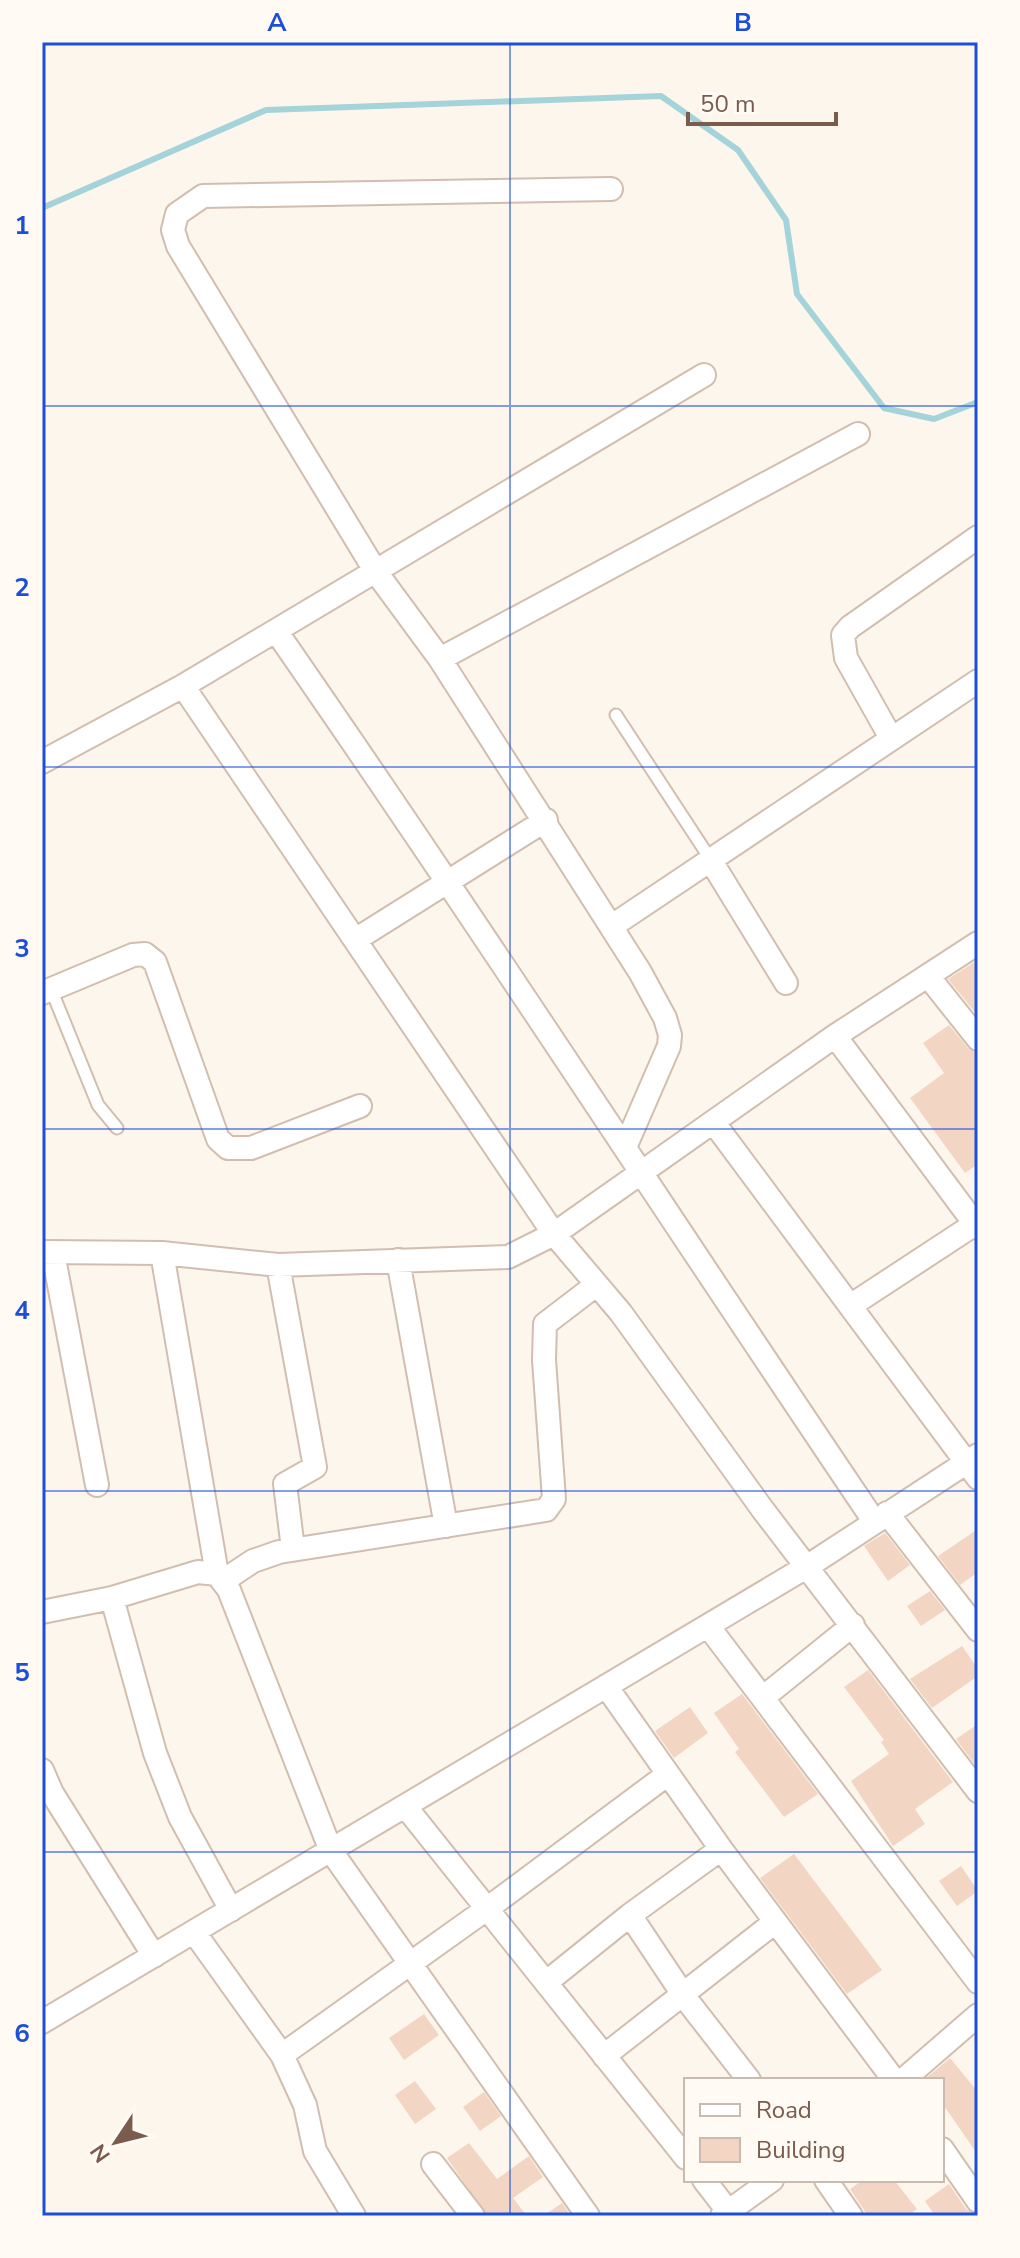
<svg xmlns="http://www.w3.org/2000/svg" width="1020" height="2258" font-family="'Nunito Sans',sans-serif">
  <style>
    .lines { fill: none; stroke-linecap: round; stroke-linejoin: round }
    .stream { stroke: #a5d3da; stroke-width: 6 }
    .building { fill: #f3d5c3 }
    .service-casing { stroke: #d1beb0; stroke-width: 15 }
    .minor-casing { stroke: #d1beb0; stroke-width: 26 }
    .service { stroke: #fff; stroke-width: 11 }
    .minor { stroke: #fff; stroke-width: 22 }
    .grid { fill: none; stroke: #1d4ed8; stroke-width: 2; stroke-opacity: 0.55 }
    .neatline { fill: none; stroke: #1d4ed8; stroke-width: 3 }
    .grid-label { font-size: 26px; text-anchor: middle; font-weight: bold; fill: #1d4ed8 }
  </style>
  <rect width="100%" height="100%" fill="#fdf6ec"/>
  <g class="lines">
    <path class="stream" d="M42 208 266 110 661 96 738 150 786 220 797 294 884 408 934 419 978 402"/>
  </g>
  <path class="building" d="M978 960V1016L948 979Z
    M949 1025 968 1048 978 1053V1164L965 1173 910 1098 944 1073 923 1043Z
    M978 1529V1572L960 1585 938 1556Z
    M885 1533 910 1565 888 1581 864 1546Z
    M930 1591 945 1610 921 1626 907 1606Z
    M962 1646 978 1669V1676L932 1708 910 1679Z
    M868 1670 953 1782 915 1809 925 1824 893 1846 851 1781 889 1754 881 1742 884 1740 844 1687Z
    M742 1694 818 1794 784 1817 735 1752 739 1749 714 1713Z
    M690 1707 708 1733 674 1758 655 1731Z
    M978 1724V1765L976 1766 956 1739Z
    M794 1854 882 1970 847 1994 760 1878Z
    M961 1866 978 1891 957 1906 939 1881Z
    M424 2014 439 2035 404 2060 389 2038Z
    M950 2058 978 2092V2155L942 2103V2080H924Z
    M415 2081 436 2109 415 2124 395 2095Z
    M484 2092 501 2116 480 2131 463 2107Z
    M469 2143 497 2179 529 2156 543 2177 513 2198 527 2216H487L447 2158Z
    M863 2180H894L917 2209 907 2216H868L850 2189Z
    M949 2184 966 2209 978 2216H935L925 2201Z
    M562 2203 571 2216H543Z"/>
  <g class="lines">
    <g class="service-casing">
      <path id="service" d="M616 715 711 860
        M51 989 98 1105 117 1128"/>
    </g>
    <g class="minor-casing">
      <path id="minor" d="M611 189 203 196 177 214 173 230 178 246 376 572 440 659 640 972 665 1018 670 1035 669 1046 626 1145
        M276 631C480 925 674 1225 874 1521
        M440 659 858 434
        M183 686 554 1234 621 1313 763 1510 978 1791
        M891 738 846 658 843 635 850 627 978 537
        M42 762 183 686 704 375
        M711 861 786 983
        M612 926 978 681
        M355 940 546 820
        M928 976 978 1039
        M42 993 133 955 145 954 155 962 218 1139 228 1148H251L360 1106
        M835 1036 978 1228
        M714 1123 978 1478
        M42 1252 162 1253 278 1265 508 1257 554 1234 835 1036 978 943
        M53 1253 97 1485
        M162 1253 217 1574
        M398 1260 446 1526
        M278 1265 315 1467 285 1484 293 1549
        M850 1306 975 1224
        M887 1513 978 1630
        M223 1581 253 1561 279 1552 546 1510 554 1499 544 1360 545 1324 596 1285
        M112 1598 155 1753 180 1817 231 1910
        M42 1612 112 1598 198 1572 217 1574 229 1590 331 1851 588 2216
        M708 1626 978 1982
        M606 1686 721 1849 894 2080
        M765 1696 853 1625
        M42 1770 52 1793 154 1956
        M405 1806 686 2158
        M630 1915 686 1999 749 2080
        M194 1932 282 2055 305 2105 315 2151 354 2216
        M548 1981 630 1915 721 1849
        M42 2022 808 1566 978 1455
        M282 2055 488 1908 668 1774
        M604 2056 775 1922
        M903 2080 978 2015
        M942 2149 978 2201
        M433 2164 473 2216
        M704 2180 732 2216
        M826 2180 851 2216
        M722 2216 772 2180"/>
    </g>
    <use href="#service" class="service"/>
    <use href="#minor" class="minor"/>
  </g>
  <path class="grid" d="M510 42V2216M42 406H978M42 767H978M42 1129H978M42 1491H978M42 1852H978"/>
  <rect width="1020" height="2258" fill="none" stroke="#fffaf3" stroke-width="88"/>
  <rect x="684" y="2078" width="260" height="104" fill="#fffaf3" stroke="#cabbb1" stroke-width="2"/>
  <rect x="700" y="2104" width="40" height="12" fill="#ffffff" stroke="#cabbb1" stroke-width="2"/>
  <text x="756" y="2118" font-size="24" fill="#7a5c4d">Road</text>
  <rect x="700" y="2138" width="40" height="24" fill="#f3d5c3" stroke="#cabbb1" stroke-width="2"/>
  <text x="756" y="2158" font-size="24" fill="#7a5c4d">Building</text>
  <g transform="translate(116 2142) rotate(235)" stroke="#fffaf3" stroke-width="6" paint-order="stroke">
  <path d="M0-6L14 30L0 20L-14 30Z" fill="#7a5c4d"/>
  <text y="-12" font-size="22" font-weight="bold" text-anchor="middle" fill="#7a5c4d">N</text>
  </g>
  <path d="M688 112v12h148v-12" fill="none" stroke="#7a5c4d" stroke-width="4"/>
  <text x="700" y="112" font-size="24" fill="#7a5c4d" stroke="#fffaf3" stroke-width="6" paint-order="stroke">50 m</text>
  <rect x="44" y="44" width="932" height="2170" class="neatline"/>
  <g class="grid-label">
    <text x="277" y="31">A</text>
    <text x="743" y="31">B</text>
    <text x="22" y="234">1</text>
    <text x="22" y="596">2</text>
    <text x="22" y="957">3</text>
    <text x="22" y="1319">4</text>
    <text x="22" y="1681">5</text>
    <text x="22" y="2042">6</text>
  </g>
</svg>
